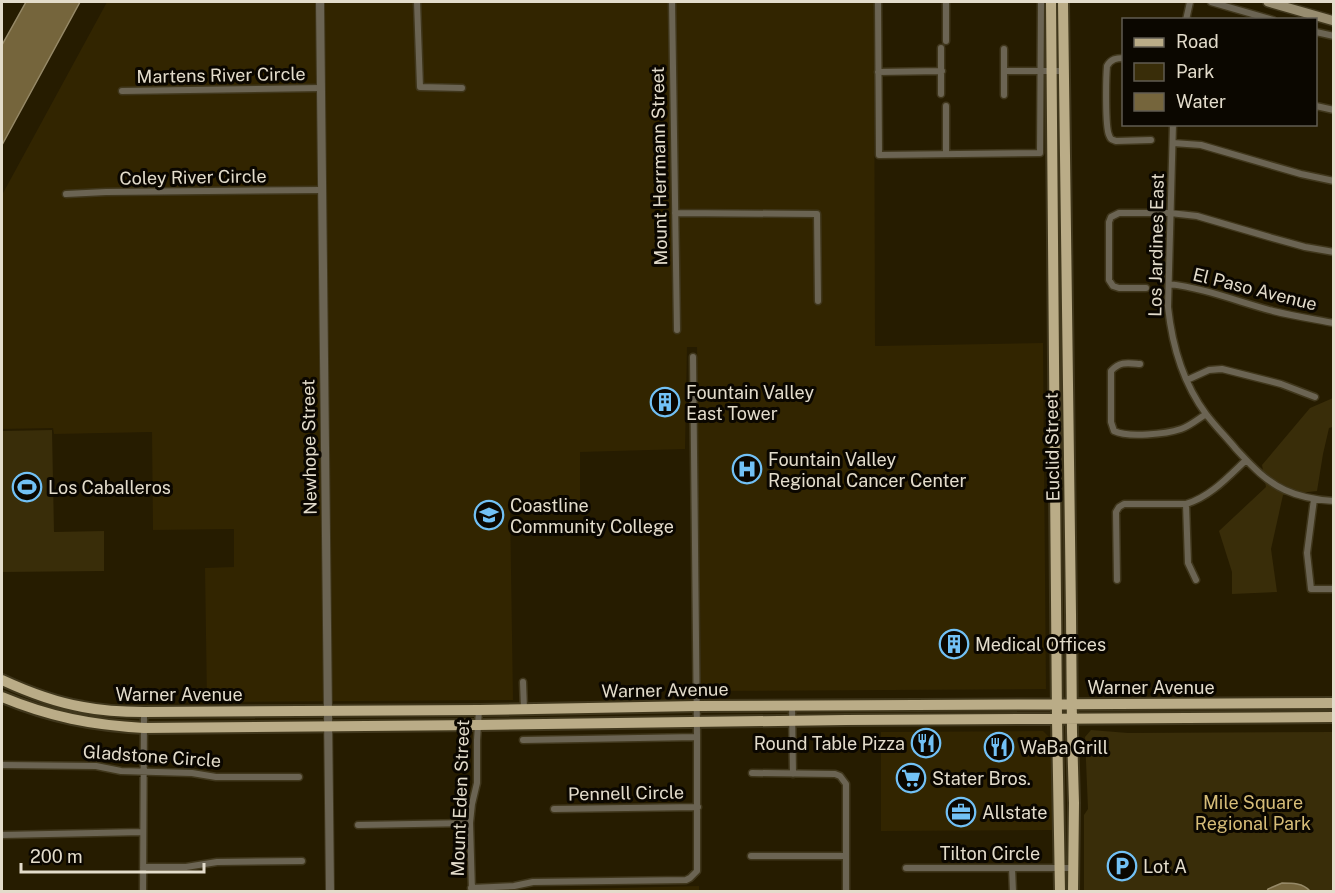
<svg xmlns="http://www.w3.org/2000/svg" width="1335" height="893" font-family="'Public Sans',sans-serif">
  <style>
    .built { fill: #322500 }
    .green { fill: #392d09 }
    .water { fill: #75653c; stroke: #968967; stroke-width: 1.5 }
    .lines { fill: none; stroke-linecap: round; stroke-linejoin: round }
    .minor-casing { stroke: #40371c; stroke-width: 9 }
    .tertiary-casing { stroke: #40371c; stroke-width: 10 }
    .secondary-casing { stroke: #40371c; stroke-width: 12 }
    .primary-casing { stroke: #40371c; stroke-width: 14 }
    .minor { stroke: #6b6453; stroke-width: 6 }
    .tertiary { stroke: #6b6453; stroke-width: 8 }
    .secondary { stroke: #988d70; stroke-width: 9 }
    .primary { stroke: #baac87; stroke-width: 10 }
    .labels { text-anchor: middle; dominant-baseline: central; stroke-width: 6; stroke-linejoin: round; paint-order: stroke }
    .street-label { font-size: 18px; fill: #e3dccb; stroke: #0b0700 }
    .poi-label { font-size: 18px; fill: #e3dccb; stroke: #0b0700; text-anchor: start }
    .park-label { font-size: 18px; fill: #d7bd78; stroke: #0b0700 }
  </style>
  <rect width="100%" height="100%" fill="#261c00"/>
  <path class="built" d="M107 2H874L875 346 1043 343 1046 689 701 691 697 347H687L685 449 580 452V503L510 504 513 700 207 702 205 568 234 567V529L153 530 152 432 54 434 53 428 2 429V195Z
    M1043 731 1051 739 1053 830 881 831V732Z
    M699 886V892H533L538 890Z"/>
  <path class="green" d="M1333 398V427L1329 428 1323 454 1317 491 1283 495 1271 549 1277 592 1232 594V572L1219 531 1266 487 1262 465 1310 408Z
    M52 430 54 532 104 531V571L2 572V431Z
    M1091 730 1128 733 1333 732V891L1084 892V815L1088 809 1085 737Z"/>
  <path class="water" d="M26 2H80L2 145V45Z
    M1282 883C1292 883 1303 883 1310 891H1267L1268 889Z"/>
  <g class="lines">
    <g class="minor-casing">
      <path id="minor" d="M417 2 420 87 462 88
        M672 2 677 330
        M878 2 879 155 1040 153 1041 2
        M946 2V41
        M1211 2 1273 20
        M1186 20 1190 2
        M1316 32 1334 36
        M941 48V94
        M1004 49V95
        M1124 58C1116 58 1111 59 1107 66 1106 77 1105 126 1109 135 1111 140 1111 139 1116 141L1151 140
        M1004 71H1064
        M878 72 942 71
        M122 91 321 88
        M1316 106 1334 110
        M1173 124 1168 307C1172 345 1183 383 1206 414 1215 426 1226 437 1236 449 1250 464 1265 481 1285 490 1300 497 1317 500 1334 501
        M1173 143 1201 145 1301 174 1334 181
        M946 154V106
        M66 194 106 192 321 190
        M675 213 817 214 818 301
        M1169 284C1204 288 1239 302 1273 311 1293 316 1313 319 1334 323
        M1146 288H1119L1113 286 1109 280V222L1111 217 1119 213H1170L1197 216 1269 237 1305 247 1334 252
        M1140 364C1128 363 1120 361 1111 371V422L1114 431C1128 438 1166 434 1181 429 1190 426 1198 419 1206 414
        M1187 380 1209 370 1222 369 1281 384 1315 397
        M1314 499 1307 553 1311 589H1334
        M1186 504 1188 563 1196 580
        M1117 580 1116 512 1119 507 1124 504H1186C1210 497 1228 477 1246 460
        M523 682 524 709
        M792 706 793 774
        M523 740 697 737
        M2 765 96 766 121 771 192 773 216 777H299
        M752 773 835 774 840 776 846 784V892
        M554 809 698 807
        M358 825 470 823
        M2 835 143 832
        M751 856H846
        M143 867H186L217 862 302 861
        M906 868H1073
        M1012 868 1013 892
        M471 888 514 886 533 882 686 880 690 878 697 871V734L693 357
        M472 891 470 823 472 804 477 783V740L479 710
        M143 892 144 712"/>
    </g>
    <g class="tertiary-casing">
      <path id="tertiary" d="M320 2 330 892"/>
    </g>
    <g class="secondary-casing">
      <path id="secondary" d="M1268 2 1334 21"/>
    </g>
    <g class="primary-casing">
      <path id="primary" d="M1051 2 1057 719 1060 892
        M1063 2 1071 614 1072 732 1074 803 1073 892
        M2 680C28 692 54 702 83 707 103 711 124 712 144 712L479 710 697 706 1334 703
        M2 697C50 717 92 725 144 728L478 725 846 720 1334 717"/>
    </g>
    <use href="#minor" class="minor"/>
    <use href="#tertiary" class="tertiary"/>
    <use href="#secondary" class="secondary"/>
    <use href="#primary" class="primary"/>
  </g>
  <defs>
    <g id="building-ring" transform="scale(1.5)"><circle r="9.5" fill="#0b0700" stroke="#72c1f5" stroke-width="1.5"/><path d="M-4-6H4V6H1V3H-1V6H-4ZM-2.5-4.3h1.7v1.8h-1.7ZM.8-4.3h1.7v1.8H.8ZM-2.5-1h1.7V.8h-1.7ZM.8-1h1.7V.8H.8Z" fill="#72c1f5"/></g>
    <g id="hospital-ring" transform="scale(1.5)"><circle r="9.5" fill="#0b0700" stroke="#72c1f5" stroke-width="1.5"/><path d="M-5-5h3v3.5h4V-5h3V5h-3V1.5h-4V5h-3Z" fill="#72c1f5"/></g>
    <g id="stadium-ring" transform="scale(1.5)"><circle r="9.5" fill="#0b0700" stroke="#72c1f5" stroke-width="1.5"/><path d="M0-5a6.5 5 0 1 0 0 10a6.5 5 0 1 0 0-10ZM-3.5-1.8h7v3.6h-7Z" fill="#72c1f5"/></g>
    <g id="school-ring" transform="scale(1.5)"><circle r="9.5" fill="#0b0700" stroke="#72c1f5" stroke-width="1.5"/><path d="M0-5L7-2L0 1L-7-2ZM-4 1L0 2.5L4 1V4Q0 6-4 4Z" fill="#72c1f5"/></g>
    <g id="restaurant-ring" transform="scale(1.5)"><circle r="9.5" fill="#0b0700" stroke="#72c1f5" stroke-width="1.5"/><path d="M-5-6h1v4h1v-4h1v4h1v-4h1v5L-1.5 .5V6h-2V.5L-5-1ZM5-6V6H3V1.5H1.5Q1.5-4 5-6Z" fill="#72c1f5"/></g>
    <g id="supermarket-ring" transform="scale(1.5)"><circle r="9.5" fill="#0b0700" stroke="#72c1f5" stroke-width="1.5"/><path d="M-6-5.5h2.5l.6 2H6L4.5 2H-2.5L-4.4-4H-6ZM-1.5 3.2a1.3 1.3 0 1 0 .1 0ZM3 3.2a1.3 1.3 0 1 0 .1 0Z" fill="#72c1f5"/></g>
    <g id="office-ring" transform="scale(1.5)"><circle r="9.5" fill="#0b0700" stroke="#72c1f5" stroke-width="1.5"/><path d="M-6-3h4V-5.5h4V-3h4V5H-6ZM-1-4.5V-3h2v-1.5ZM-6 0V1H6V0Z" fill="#72c1f5"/></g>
    <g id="parking-ring" transform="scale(1.5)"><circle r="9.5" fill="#0b0700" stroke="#72c1f5" stroke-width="1.5"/><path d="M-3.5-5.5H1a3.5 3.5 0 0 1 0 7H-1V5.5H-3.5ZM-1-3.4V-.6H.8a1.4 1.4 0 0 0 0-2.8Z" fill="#72c1f5"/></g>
  </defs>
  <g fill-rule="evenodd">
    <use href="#building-ring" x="665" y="402"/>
    <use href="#hospital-ring" x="747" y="469"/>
    <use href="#stadium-ring" x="27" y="487"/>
    <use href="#school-ring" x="489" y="515"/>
    <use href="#building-ring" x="954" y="644"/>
    <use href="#restaurant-ring" x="926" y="743"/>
    <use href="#restaurant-ring" x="999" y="747"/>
    <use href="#supermarket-ring" x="911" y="778"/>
    <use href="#office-ring" x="961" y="812"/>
    <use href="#parking-ring" x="1122" y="866"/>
  </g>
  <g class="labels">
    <g class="street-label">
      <text transform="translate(221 75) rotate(-1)">Martens River Circle</text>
      <text transform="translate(659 166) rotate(-91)">Mount Herrmann Street</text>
      <text transform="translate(193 177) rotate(-1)">Coley River Circle</text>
      <text transform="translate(1156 245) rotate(-89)">Los Jardines East</text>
      <text transform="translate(1255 289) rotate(14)">El Paso Avenue</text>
      <text transform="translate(309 447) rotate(-91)">Newhope Street</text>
      <text transform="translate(1052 447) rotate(-91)">Euclid Street</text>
      <text x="1151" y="687">Warner Avenue</text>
      <text transform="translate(665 690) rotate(-1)">Warner Avenue</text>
      <text x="179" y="694">Warner Avenue</text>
      <text transform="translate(152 756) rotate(4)">Gladstone Circle</text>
      <text transform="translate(626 793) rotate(-1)">Pennell Circle</text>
      <text transform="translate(460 798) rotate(-88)">Mount Eden Street</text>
      <text x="990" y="853">Tilton Circle</text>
    </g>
    <g class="poi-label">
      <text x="686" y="392">Fountain Valley<tspan x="686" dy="21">East Tower</tspan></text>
      <text x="768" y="459">Fountain Valley<tspan x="768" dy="21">Regional Cancer Center</tspan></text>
      <text x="48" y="487">Los Caballeros</text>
      <text x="510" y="505">Coastline<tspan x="510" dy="21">Community College</tspan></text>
      <text x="975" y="644">Medical Offices</text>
      <text x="905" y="743" text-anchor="end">Round Table Pizza</text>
      <text x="1020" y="747">WaBa Grill</text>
      <text x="932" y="778">Stater Bros.</text>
      <text x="982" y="812">Allstate</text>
      <text x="1143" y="866">Lot A</text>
    </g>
    <g class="park-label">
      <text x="1253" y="802">Mile Square<tspan x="1253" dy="21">Regional Park</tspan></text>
    </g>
  </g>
  <rect width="1335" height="893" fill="none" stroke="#e3dccb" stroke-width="6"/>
  <rect x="1122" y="18" width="195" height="108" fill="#0b0700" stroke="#615c51" stroke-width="1.5"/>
  <rect x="1134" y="38" width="30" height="9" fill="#baac87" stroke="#615c51" stroke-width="1.5"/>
  <text x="1176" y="48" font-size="18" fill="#e3dccb">Road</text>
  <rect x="1134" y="63" width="30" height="18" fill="#392d09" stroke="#615c51" stroke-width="1.5"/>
  <text x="1176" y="78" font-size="18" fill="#e3dccb">Park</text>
  <rect x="1134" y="93" width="30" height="18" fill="#75653c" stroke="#615c51" stroke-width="1.5"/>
  <text x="1176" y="108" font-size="18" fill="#e3dccb">Water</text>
  <path d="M21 863v9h183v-9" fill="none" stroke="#e3dccb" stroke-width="3"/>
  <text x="30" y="863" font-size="18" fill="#e3dccb" stroke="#0b0700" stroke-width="4.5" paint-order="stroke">200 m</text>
</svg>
